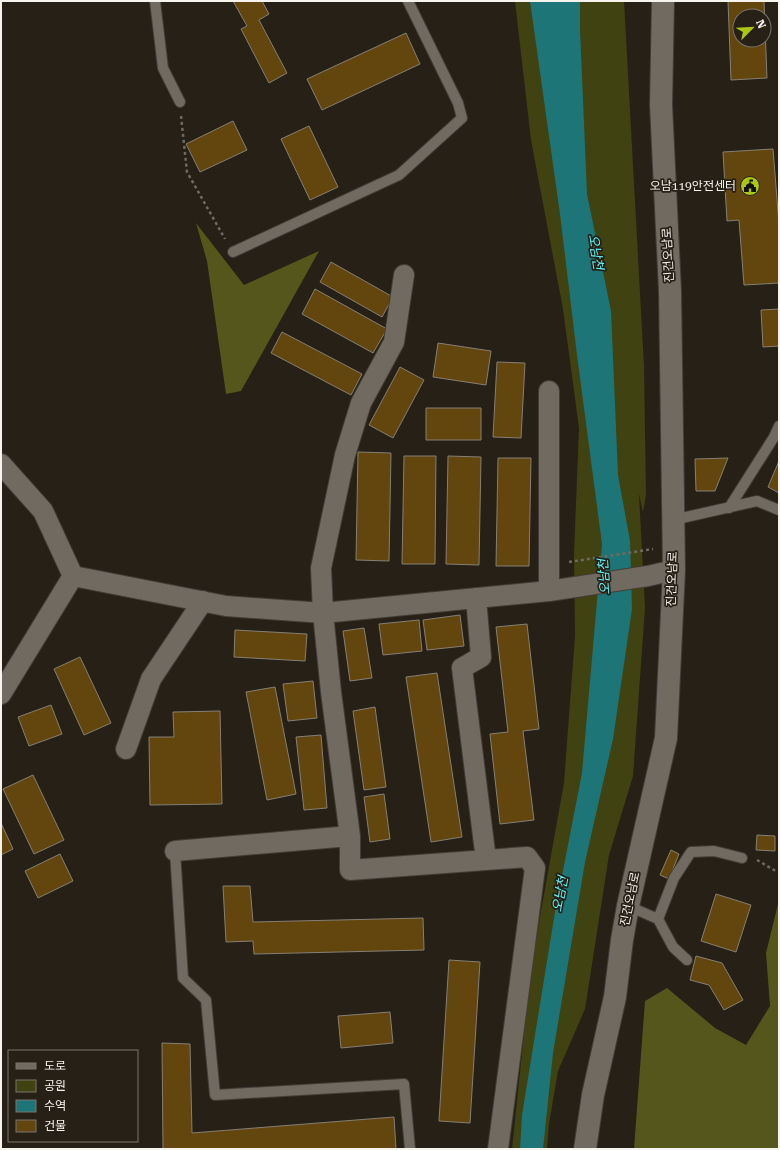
<svg xmlns="http://www.w3.org/2000/svg" width="780" height="1150" font-family="'Roboto Serif','Noto Sans KR',serif">
  <style>
    .green { fill: #414211 }
    .forest { fill: #55561b }
    .water { fill: #1e7578 }
    .building { fill: #63460e; stroke: #867f74; fill-rule: evenodd }
    .lines { fill: none; stroke-linecap: round; stroke-linejoin: round }
    .lane-casing { stroke: #423d37; stroke-width: 12 }
    .street-casing { stroke: #423d37; stroke-width: 22 }
    .secondary-casing { stroke: #423d37; stroke-width: 24 }
    .path { stroke: #6f6a62; stroke-width: 2.5; stroke-dasharray: 3 3; stroke-linecap: butt }
    .lane { stroke: #716a60; stroke-width: 10 }
    .street { stroke: #716a60; stroke-width: 20 }
    .secondary { stroke: #716a60; stroke-width: 22 }
    .labels { text-anchor: middle; dominant-baseline: central; stroke-width: 3.5; stroke-linejoin: round; paint-order: stroke }
    .poi-label { font-size: 12px; fill: #f7f3ed; stroke: #262017; text-anchor: end }
    .street-label { font-size: 12px; fill: #f7f3ed; stroke: #262017 }
    .water-label { font-size: 13px; font-style: italic; fill: #5ffaff; stroke: #262017 }
  </style>
  <rect width="100%" height="100%" fill="#262017"/>
  <path class="green" d="M515 1H624L644 366 646 494 643 512 639 494 645 608 633 776 609 855 585 1009 558 1071 549 1124 547 1149H512L531 967 564 783 575 636 574 554 579 428 563 309 531 140Z"/>
  <path class="forest" d="M196 223 244 285 319 251 241 391 226 394 207 261Z
    M779 900V1149H634L645 1001 667 988 715 1028 746 1045 770 1006 766 953Z"/>
  <path class="water" d="M530 1H580V30L587 194 611 311 618 475 630 541 632 609 613 739 585 862 553 1053 543 1149H520L522 1115 555 912 582 773 602 544 577 355 560 214Z"/>
  <path class="building" d="M233 1H262L269 14 259 20 287 73 269 83 241 29 247 26Z
    M728 1H764L767 78 731 80ZM740 16H764V40H740Z
    M406 33 420 64 322 110 307 79Z
    M233 121 247 150 200 172 186 144Z
    M309 126 338 187 310 200 281 139Z
    M773 149 779 224V283L744 285 739 220 727 221 723 152Z
    M331 262 393 297 382 317 320 282Z
    M315 289 387 329 373 353 302 314Z
    M779 309V346L763 347 761 310Z
    M282 332 362 374 351 395 271 353Z
    M438 343 491 351 486 385 433 377Z
    M497 362 525 363 521 438 493 437Z
    M400 367 424 380 393 438 369 425Z
    M426 408H481V440H426Z
    M358 452 391 453 389 561 356 560Z
    M404 456H436L435 564H402Z
    M448 456 481 457 479 565 446 564Z
    M498 458H531L529 566H496Z
    M728 458 715 491H696L695 459Z
    M779 461V493L768 487Z
    M460 615 464 646 427 650 423 620Z
    M419 620 422 651 383 655 379 624Z
    M527 624 539 729 523 731 534 820 500 824 490 734 508 732 496 627Z
    M364 628 372 678 350 681 343 631Z
    M235 630 307 634 305 661 234 657Z
    M80 657 111 723 84 735 54 669Z
    M437 673 462 837 431 842 406 677Z
    M313 681 317 718 288 721 283 684Z
    M275 687 296 794 267 800 246 692Z
    M51 705 62 734 29 746 18 717Z
    M375 707 386 787 364 790 353 711Z
    M220 711 222 804 150 805 149 737H174L173 712Z
    M321 735 327 808 304 810 296 737Z
    M33 775 64 840 34 854 3 789Z
    M384 794 390 839 370 842 364 797Z
    M1 823 13 849 1 855Z
    M757 835 775 836V851L756 850Z
    M671 850 679 854 669 879 660 875Z
    M60 854 73 881 38 898 25 871Z
    M223 886H250L253 922 423 918 424 950 254 954 253 941 226 942Z
    M716 894 751 905 736 952 701 941Z
    M696 956 722 963 743 1000 724 1010 709 985 690 980Z
    M449 960 480 962 470 1123 439 1121Z
    M390 1012 393 1043 341 1048 338 1016Z
    M162 1043 190 1044 192 1133 394 1117 396 1149H163Z"/>
  <g class="lines">
    <g class="lane-casing">
      <path id="lane" d="M155 1 163 68 180 102
        M233 252 399 175 462 118 458 103 408 1
        M729 508 774 437 779 426
        M673 520 757 501 779 510
        M175 851 183 978 206 1000 215 1095 404 1084 410 1149
        M628 906 658 919 673 947 687 960
        M658 919 674 878 691 852 714 851 742 858"/>
    </g>
    <g class="street-casing">
      <path id="street" d="M404 275 394 342 361 403 345 455 321 568 323 613 331 692 350 836V870L527 857 535 868 498 1149
        M549 391V591
        M1 464 43 511 73 576
        M73 576 226 606 323 613 549 591 648 576 674 570
        M476 598 481 657 462 668 486 860
        M1 694 73 576
        M126 749 151 679 203 601
        M175 851 350 836"/>
    </g>
    <g class="secondary-casing">
      <path id="secondary" d="M585 1149 593 1095 615 997 622 940 628 906 666 738 674 570 670 291 661 105 663 1"/>
    </g>
    <path class="path" d="M181 116 187 172 225 239
      M569 562 653 549
      M757 860 774 870 779 871"/>
    <use href="#lane" class="lane"/>
    <use href="#street" class="street"/>
    <use href="#secondary" class="secondary"/>
  </g>
  <defs>
    <g id="civic-disc" transform="scale(1)"><circle r="9.5" fill="#abc615" stroke="#262017"/><path d="M-.6-6.5H3V-4.5H.6V-3L4-1V1h2V6H-6V1h2V-1L-.6-3ZM-1.2 2.5V6h2.4V2.5Z" fill="#111"/></g>
  </defs>
  <g fill-rule="evenodd">
    <use href="#civic-disc" x="750" y="186"/>
  </g>
  <g class="labels">
    <g class="poi-label">
      <text x="736" y="186">오남119안전센터</text>
    </g>
    <g class="street-label">
      <text transform="translate(668 255) rotate(-93)">진건오남로</text>
      <text transform="translate(672 579) rotate(-88)">진건오남로</text>
      <text transform="translate(630 899) rotate(-78)">진건오남로</text>
    </g>
    <g class="water-label">
      <text transform="translate(596 252) rotate(81)">오남천</text>
      <text transform="translate(604 577) rotate(-94)">오남천</text>
      <text transform="translate(560 894) rotate(-79)">오남천</text>
    </g>
  </g>
  <rect width="780" height="1150" fill="none" stroke="#f7f3ed" stroke-width="4"/>
  <rect x="8" y="1050" width="130" height="92" fill="#262017" stroke="#7a746d"/>
  <rect x="16" y="1063" width="20" height="6" fill="#716a60" stroke="#7a746d"/>
  <text x="44" y="1070" font-size="12" fill="#f7f3ed">도로</text>
  <rect x="16" y="1080" width="20" height="12" fill="#414211" stroke="#7a746d"/>
  <text x="44" y="1090" font-size="12" fill="#f7f3ed">공원</text>
  <rect x="16" y="1100" width="20" height="12" fill="#1e7578" stroke="#7a746d"/>
  <text x="44" y="1110" font-size="12" fill="#f7f3ed">수역</text>
  <rect x="16" y="1120" width="20" height="12" fill="#63460e" stroke="#7a746d"/>
  <text x="44" y="1130" font-size="12" fill="#f7f3ed">건물</text>
  <g transform="translate(752 28) rotate(66)"><circle r="19" fill="#262017" stroke="#7a746d"/>
  <path d="M0-3L7 15L0 10L-7 15Z" fill="#abc615"/>
  <text y="-6" font-size="11" font-weight="bold" text-anchor="middle" fill="#f7f3ed">N</text>
  </g>
</svg>
